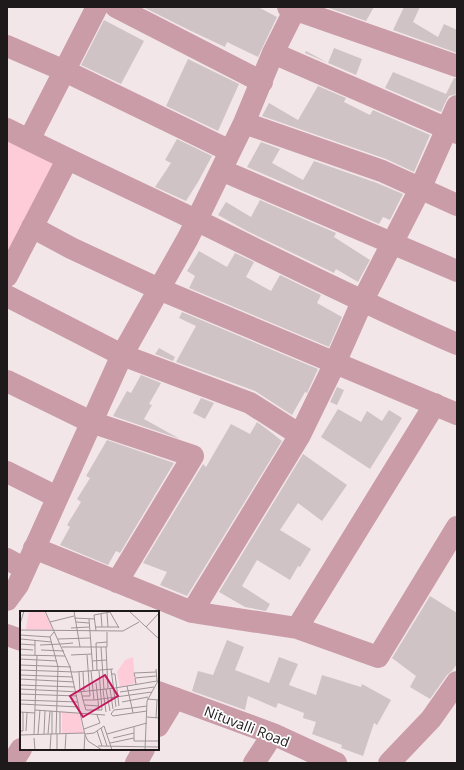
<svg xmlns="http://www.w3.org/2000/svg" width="464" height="770" font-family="'Open Sans',sans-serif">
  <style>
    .green { fill: #fecbd8 }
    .building { fill: #d0c3c6 }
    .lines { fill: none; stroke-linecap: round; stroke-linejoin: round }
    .minor { stroke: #c99ca8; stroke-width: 22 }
    .labels { text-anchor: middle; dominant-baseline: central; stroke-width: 3.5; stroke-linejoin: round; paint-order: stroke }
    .street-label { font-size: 14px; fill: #1e1a1b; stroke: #fff }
    .inset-road { fill: none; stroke: #9e9497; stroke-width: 1 }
    .view { fill: #c2185b; fill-opacity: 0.15; stroke: #c2185b; stroke-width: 2 }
    .inset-edge { fill: none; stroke: #1e1a1b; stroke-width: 2 }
  </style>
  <rect width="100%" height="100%" fill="#f3e6e9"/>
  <path class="green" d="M7 129 67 160 7 276Z"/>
  <path class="building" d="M143 7H258L277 17 258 57 227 42 225 47 189 30Z
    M326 7H374L366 21Z
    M404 7H420L413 22 438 37 444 24 457 30V53L393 30Z
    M104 20 144 41 121 84 81 65Z
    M334 48 362 59 356 75 305 53 306 51 328 63Z
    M188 59 239 84 218 131 166 106Z
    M393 72 446 94 454 78H457V94L449 96 446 101 441 112 385 88Z
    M318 86 346 98 344 102 370 115 373 110 430 135 414 172 386 159 262 116 269 103 298 120Z
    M177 139 212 156 198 182 186 201 155 187 171 163 165 160Z
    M261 142 280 149 272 163 303 180 314 161 377 183 403 194 390 220 383 217 379 224 247 167Z
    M260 200 336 233 334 237 370 260 358 282 336 269 334 273 247 231 218 215 226 202 251 217Z
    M199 251 227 267 235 253 254 262 246 277 271 291 280 275 321 295 317 303 342 317 329 347 189 288 195 276 187 271Z
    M182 312 318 369 307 393 305 392 292 415 255 391 176 362 196 326 179 318Z
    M159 348 175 357 173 361 155 354Z
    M141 375 161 383 149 404 152 405 144 419 180 439 113 416 127 391 131 393Z
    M337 387 344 390 337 405 330 402Z
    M201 398 214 403 205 419 193 413Z
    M338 409 361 422 367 411 382 421 389 410 402 418 370 469 321 437Z
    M257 422 268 430 282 441 187 596 160 585 167 572 143 563 203 464 206 467 231 424 250 434Z
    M107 440 174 463 120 553 116 551 108 565 60 545 70 527 67 525 81 502 77 499 90 478 86 476Z
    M303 454 347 485 322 521 298 503 280 530 311 549 300 567 298 566 290 580 257 560 242 586 270 604 266 611 245 607 219 592Z
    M430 596 457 613V664L452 671 447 675 430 699 410 687 416 676 392 658Z
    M227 640 244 647 235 670 269 683 279 657 298 664 289 685 316 695 322 675 361 687 362 684 391 700 377 725 374 723 363 756 341 748 342 745 312 734 316 722 303 718 304 713 278 703 276 708 248 696 245 710 192 691 198 671 213 675Z"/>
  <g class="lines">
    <path class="minor" d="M116 7 262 82
      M288 7 457 66
      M7 46 65 71 230 151
      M273 53 457 133
      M244 123 382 171 457 205
      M7 129C70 161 134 190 198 221 284 263 369 306 457 344
      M29 140 97 7
      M221 170 457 271
      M32 227 71 248 159 289 457 414
      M7 276 67 160
      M7 296 122 355 250 403 300 435
      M7 381 91 422 193 456 117 582
      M7 472 57 497
      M34 548 192 612 300 435 335 363 362 302 420 189 457 106
      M7 559 25 569
      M7 600 18 585 122 355 188 238 244 123 273 53 296 7
      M192 612 297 628 378 657 457 527
      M297 628 435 404
      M7 635 21 640
      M158 692 273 734 336 763
      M158 726 175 698
      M12 763 21 749
      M136 763 144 749
      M254 763 273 734
      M389 763 431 719 457 682"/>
  </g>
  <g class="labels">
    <g class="street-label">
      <text transform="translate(247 726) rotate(21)">Nituvalli Road</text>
    </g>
  </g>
  <g transform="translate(20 611)">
    <rect width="139" height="139" fill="#f3e6e9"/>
    <path d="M9 0H24L33 19 6 18ZM113 46 115 72 100 76 97 61 105 49ZM42 101 60 102 63 122H42Z" fill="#fecbd8"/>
    <path class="inset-road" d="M25 0 50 56 65 124 64 139M54 0 60 36M109 0 139 28M90 1 99 17M87 2 88 16M81 3 82 16M54 7 75 8M69 8 73 60M30 11 54 5M56 11 69 12M0 13 4 0M75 16H99M126 16 139 2M51 17 69 16M0 19 103 20 119 11M76 20 74 4 90 1M34 21 30 26 38 56 36 123M0 24 30 26M1 28 31 31M38 28 70 27M15 29V44M0 33 15 34M41 33 53 32M20 34 41 33M42 36H87V21M81 36 84 79M86 36 88 78M0 38 13 39M21 39 44 40M0 44 45 45M51 44 72 43M0 48 37 50M72 50 87 49M0 54 51 56M91 58 96 96M0 59 55 61 93 58M71 60 74 89M77 60 76 32 87 31M59 61 60 81M63 61 64 80M91 63H95L99 95M0 64 53 66M115 66 114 62 136 61M0 68 54 71M76 72 79 99M116 73 115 67 136 65M0 74 55 76M107 75 112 97 127 95M0 78 59 81 95 77 137 70 136 58M86 78 90 100M90 78 93 98M83 79 86 101M61 80 63 89H74L132 81M100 81 134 76M0 83 57 85M62 85H70L67 44M127 88 139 89M0 89 58 91M63 89 66 99H82L79 60M102 91 128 86M0 93 59 96M65 94 79 95M15 99 85 104M0 101 15 102M113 102 112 97 94 99 91 103 93 105 113 102 127 100M127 106 139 107M136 107 137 89M114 116V130H139M81 117 87 135M64 118 80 112 77 104M0 120H3V101M6 120 7 102M77 120 82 135M14 123 17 44M18 123 20 99M24 123 25 100M28 123 30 100M32 123V100M37 123V139M40 123V101M65 123 74 122 84 115 92 139M87 123 127 112M0 124 64 122M65 124 68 130 82 139M14 127 15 139M93 127 114 122M90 132 114 127M78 135 139 136M30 139 31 123M45 139 46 123M125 139 127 90 139 68"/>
    <path class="view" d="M85 64 98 85 63 106 50 85Z"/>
    <rect width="139" height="139" class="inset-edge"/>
  </g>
  <rect width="464" height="770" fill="none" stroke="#1e1a1b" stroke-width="16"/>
</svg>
